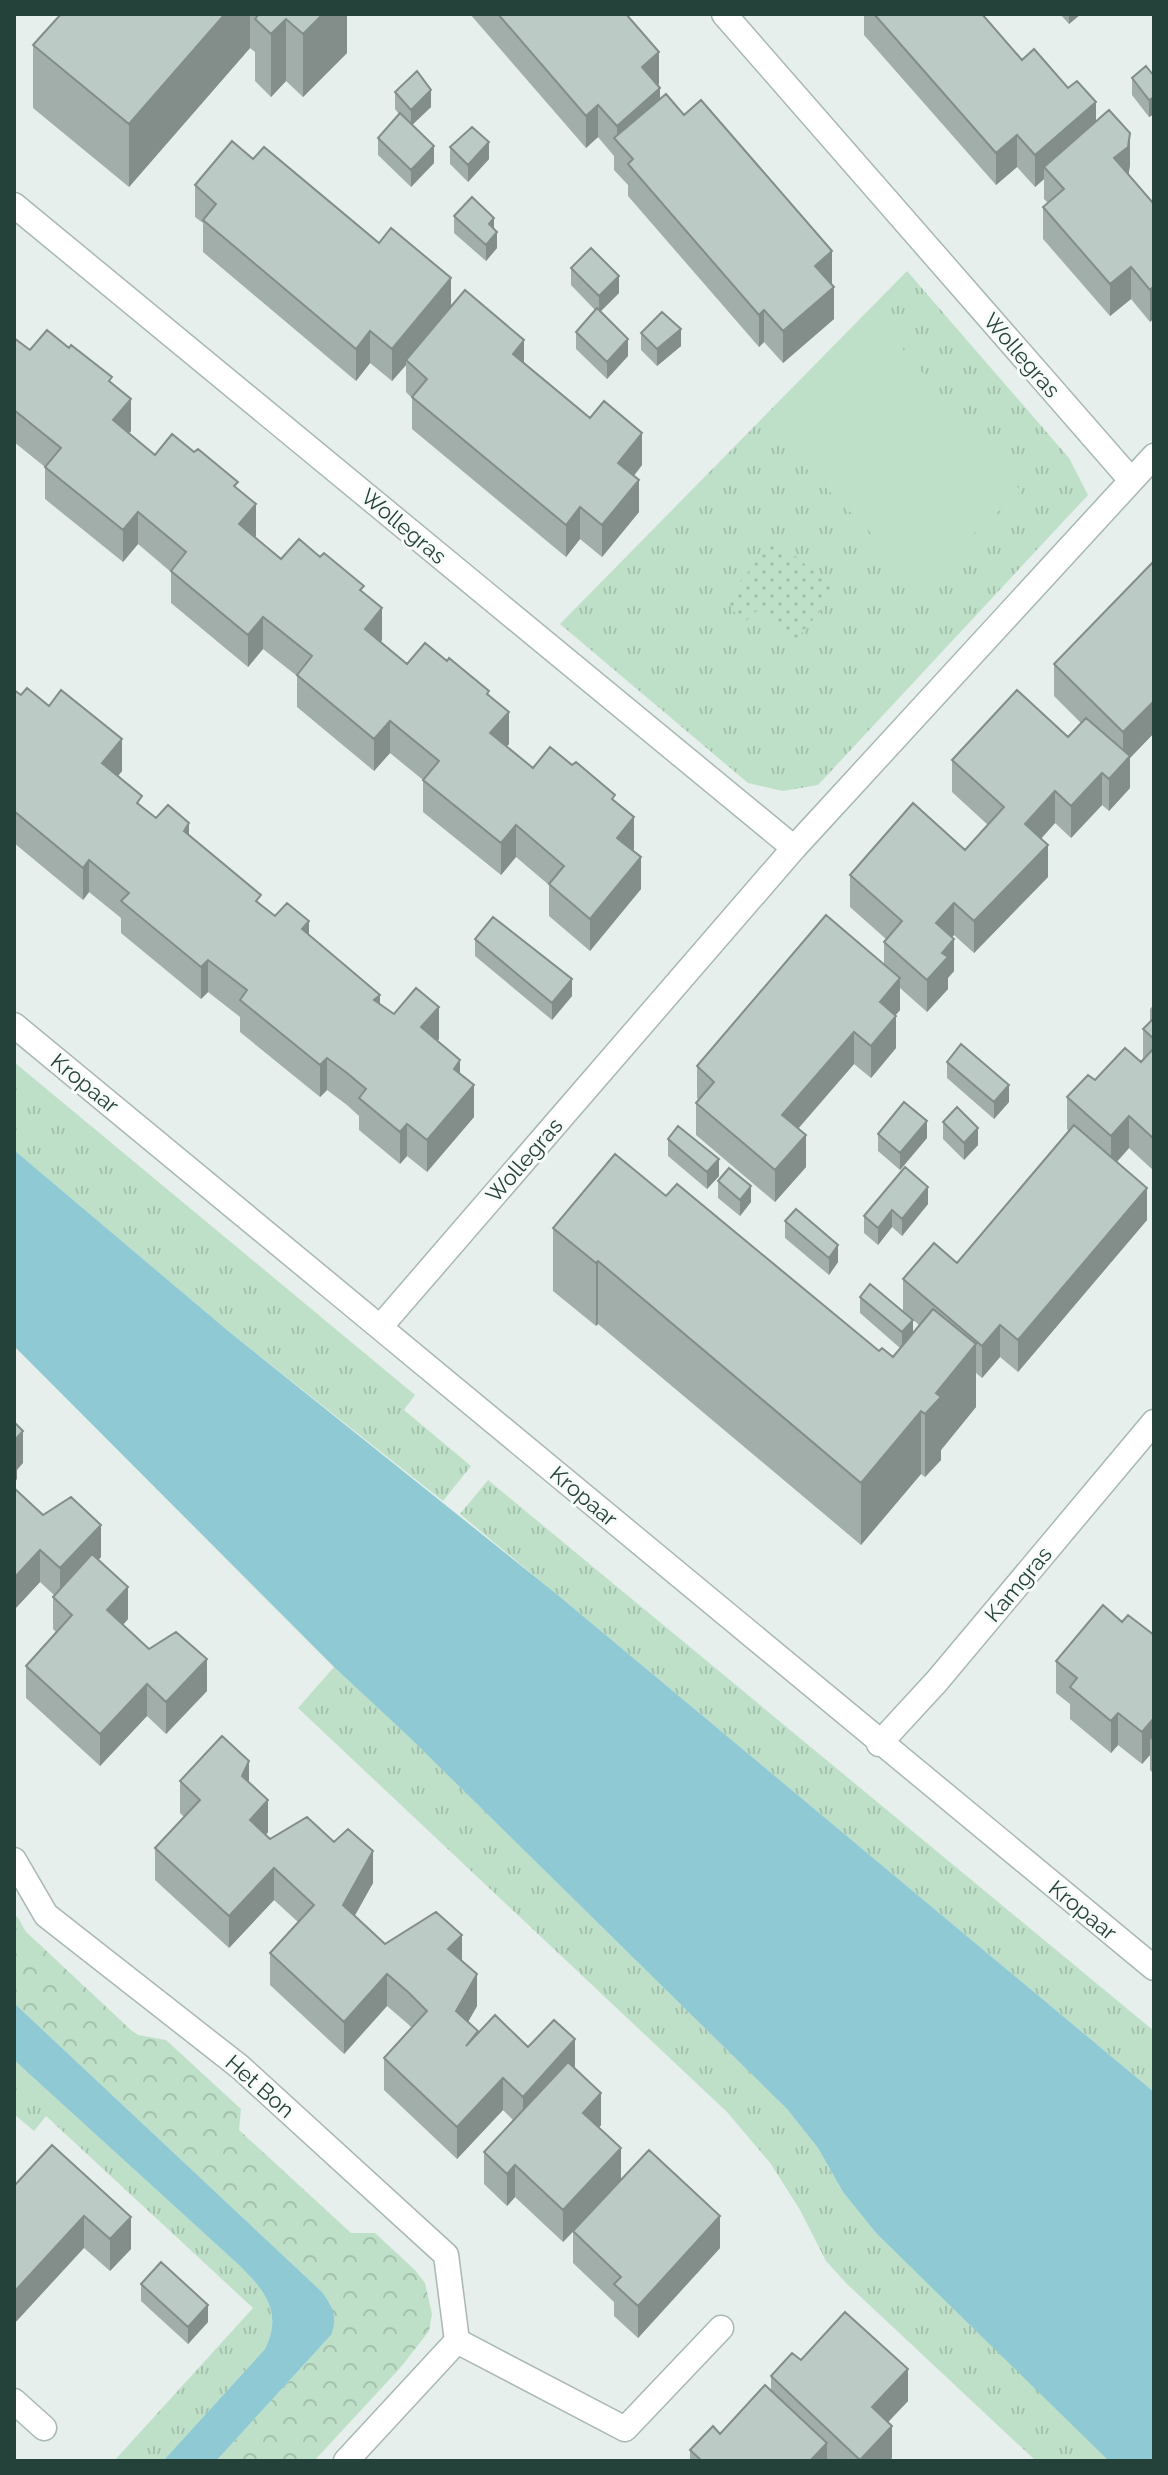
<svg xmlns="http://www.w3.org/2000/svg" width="1168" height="2475" font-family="Raleway,sans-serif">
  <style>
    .grass { fill: url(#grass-tufts) }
    .forest { fill: url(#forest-crowns) }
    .park { fill: url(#park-dots) }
    .garden { fill: #bfe0c8 }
    .water { fill: #8ec9d4 }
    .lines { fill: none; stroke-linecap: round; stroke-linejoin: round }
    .minor-casing { stroke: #a8b8b2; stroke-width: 27 }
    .minor { stroke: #fff; stroke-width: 24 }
    .wall { fill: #a1aea9 }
    .shaded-wall { fill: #838d89 }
    .building { fill: #bbcac4; stroke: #838d89; stroke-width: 2 }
    .labels { text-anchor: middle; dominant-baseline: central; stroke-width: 6; stroke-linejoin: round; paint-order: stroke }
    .street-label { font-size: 22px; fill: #24423a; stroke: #f7fbf9 }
  </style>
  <defs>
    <pattern id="grass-tufts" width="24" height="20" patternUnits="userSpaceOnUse" patternTransform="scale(2)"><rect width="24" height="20" fill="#bfe0c8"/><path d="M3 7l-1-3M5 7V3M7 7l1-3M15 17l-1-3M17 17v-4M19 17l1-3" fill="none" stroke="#a4c1ad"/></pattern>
    <pattern id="forest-crowns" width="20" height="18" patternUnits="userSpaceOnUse" patternTransform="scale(2)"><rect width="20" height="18" fill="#bfe0c8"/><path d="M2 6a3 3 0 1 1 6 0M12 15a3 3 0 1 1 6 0" fill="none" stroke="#a4c1ad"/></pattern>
    <pattern id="park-dots" width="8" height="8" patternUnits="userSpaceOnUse" patternTransform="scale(2)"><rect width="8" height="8" fill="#bfe0c8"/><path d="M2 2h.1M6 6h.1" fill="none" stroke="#a4c1ad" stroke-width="1.8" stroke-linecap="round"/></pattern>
  </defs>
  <rect width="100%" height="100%" fill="#e6efeb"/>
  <path class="grass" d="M907 271 1069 458 1088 495 818 785 783 791 748 783 560 624Z
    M14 1062 415 1395 404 1410 471 1466 443 1501 227 1330 14 1150Z
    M488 1480 1154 2031V2092L460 1514Z
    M334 1667 409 1737 787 2109 818 2148 843 2192 876 2233 1112 2461H1036L847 2284 826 2261 800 2210 771 2164 727 2112 298 1708Z
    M17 1916 26 1932 38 1943 14 1955V1919Z
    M14 2060 239 2265C265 2291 283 2312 265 2349L163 2461H114L253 2308 46 2116 34 2131 14 2114Z"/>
  <path class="forest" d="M38 1943 131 2030 138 2035 166 2040 241 2109 239 2130 351 2233H375L415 2270 425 2283 432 2314 429 2331 401 2367 314 2461H216L331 2335 322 2292 14 2003V1955L19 1950Z"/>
  <path class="park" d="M775 539 837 591 795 641 762 606 744 623 725 600Z"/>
  <path class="garden" d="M870 310 1021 491 920 582 760 422Z"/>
  <path class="water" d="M14 1150 227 1330 554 1592 1154 2092V2457L1150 2461 1108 2460 876 2233 843 2192 818 2148 787 2109 409 1737 334 1667 14 1346Z
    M14 2003 322 2292C333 2308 338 2316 331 2335L216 2461H163L265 2349C283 2312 265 2291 239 2265L14 2060Z"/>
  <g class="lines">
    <g class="minor-casing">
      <path id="minor" d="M724 14 1131 480
        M14 205 794 848
        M14 1025C395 1338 772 1655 1154 1968
        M381 1326 794 848 1154 456
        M879 1744 937 1681 1154 1422
        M14 1860 46 1915 240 2067 446 2255 457 2341 346 2461
        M457 2341 625 2429 721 2328
        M14 2401 44 2428"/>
    </g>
    <use href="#minor" class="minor"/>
  </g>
  <path class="wall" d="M61 14H347V53L303 97 286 81 271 97 255 81V52L250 48 129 187 33 108V45Z
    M470 14H626L659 84 657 85 660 98 684 115 832 283 831 284 834 319 783 363 764 342 759 347 628 196V185L614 170V156L598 137 586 148Z
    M864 14H982L1022 60 1096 121 1130 165 1128 175 1154 204V318L1150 322 1131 299 1110 316 1043 239V207L1048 203 1044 199V179L1035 187 1017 167 996 185 864 35Z
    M1060 14H1081L1069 24Z
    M1154 76V114L1149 117 1132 95V78Z
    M395 92 431 107 412 125 434 163 411 187 378 155V138L399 114 395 109Z
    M450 147 489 159 468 182 450 164Z
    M253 159 524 363 642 465 634 476 639 512 602 557 580 539 566 557 412 429V398L406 392V365L392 381 370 363 356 381 203 252V223L195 217V185Z
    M454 216 494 229 497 248 486 261 454 233Z
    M571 268 619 293 600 312 628 356 607 379 576 349V332L595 310 571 285Z
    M641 333 681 346 657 366 641 350Z
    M14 338 30 350 112 384 131 431 129 433 155 455 238 489 256 536 255 537 281 559 364 593 382 640 381 642 407 664 489 696 509 744 507 746 533 768 615 801 634 849 633 850 641 889 590 951 549 916V885L516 857 501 875 423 812V780L390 753 374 771 297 707V676L263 649 248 667 171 603V572L138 544 123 562 45 499V467L14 442Z
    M1154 561V733L1130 758V788L1109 811 1102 805 1071 838 1055 823 1041 839 1048 877 974 953 954 935 952 937 954 971 948 978V989L927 1012 900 988V1010L895 1015 896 1048 871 1078 854 1064 798 1129 806 1167 775 1202 696 1135V1103L699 1100 697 1098V1066L884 965V942L886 939 850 907V875L965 850 988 825 952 792V760L1068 737 1081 723 1054 696V664Z
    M14 690 122 771 118 776 142 807 156 818 189 835 261 905 275 916 309 935 380 1004 394 1014 439 1039 437 1041 460 1074 474 1117 427 1172 407 1156 400 1164 359 1130V1116L347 1105 327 1090 320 1097 240 1032V1017L208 992 201 999 121 933V918L89 892 83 900 14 843Z
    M475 939 572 996 552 1020 475 956Z
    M1154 1004V1171L1129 1148 1117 1162 1147 1220 1018 1372 1000 1357 982 1378 976 1373V1407L941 1450V1460L925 1477 921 1474 861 1545 598 1324 596 1326 553 1291V1228L666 1196 879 1351 893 1357 900 1348 860 1313V1297L913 1333 919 1325 903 1311V1279L957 1263 1069 1131 1067 1129V1097L1095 1080 1141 1062 1143 1060V1029L1150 1022V1009Z
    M947 1062 1009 1102 994 1119 947 1078Z
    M943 1122 978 1145 964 1160 943 1139Z
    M878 1134 927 1138 900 1170 878 1151Z
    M668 1139 719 1176 707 1189 668 1156Z
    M718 1181 751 1202 740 1216 718 1198Z
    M928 1204 902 1236 892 1227 878 1245 864 1233V1216Z
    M785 1221 838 1262 829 1275 785 1238Z
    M14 1488 43 1515 101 1557 99 1559 128 1619 123 1625 149 1649 207 1691 166 1734 147 1716 100 1766 26 1698V1666L56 1632 53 1629V1597L54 1595 40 1582 14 1610Z
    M1122 1622 1154 1635V1774L1150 1770V1755L1142 1764 1118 1745 1111 1753 1070 1719V1704L1056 1693V1661Z
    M180 1781 249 1783 268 1832 266 1835 270 1839 373 1883 354 1916 385 1944 462 1961 477 2006 468 2022 478 2033 528 2047 575 2069 601 2125 599 2128 621 2180 720 2248 638 2338 614 2316V2302L573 2263V2232L563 2242 515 2197 507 2206 484 2184V2152L513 2120 503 2110 457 2159 384 2090V2058L412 2028 408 2024 387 2006 344 2054 270 1985V1953L298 1922 274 1900 229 1948 155 1880V1848L184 1817 180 1813Z
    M14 2186 131 2217V2249L110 2271Z
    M141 2284 208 2322 188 2344 141 2301Z
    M801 2360 908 2401 888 2422 892 2458 889 2461H690V2450L720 2434 771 2391V2376Z"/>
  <path class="shaded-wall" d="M225 14H250V48L129 187V124Z
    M323 14H347V53L303 97V34Z
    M1069 14H1081L1069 24Z
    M286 19V81L271 97V34Z
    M659 52V84L642 99V67Z
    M660 88V120L617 141V126Z
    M431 90V107L411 126V110Z
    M1154 97V114L1149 117V100Z
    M1096 102V134L1044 167V179L1035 187V155Z
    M598 105V137L586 148V116Z
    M1130 133V165L1128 179 1114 158Z
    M1017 135V167L996 185V153Z
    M489 142V159L468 182V165Z
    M434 146V163L411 187V170Z
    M494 218V235L497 232V248L486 261V245L489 224Z
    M832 251V283L815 298V266Z
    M1131 267V299L1110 316V284Z
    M619 276V293L599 313V296Z
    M451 278V310L406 360V365L392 381V349Z
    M1154 286V318L1150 322V290Z
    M834 287V319L783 363V331Z
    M764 310V342L759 347V315Z
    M681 329V346L657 366V349Z
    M370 331V363L356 381V349Z
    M628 339V356L607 379V362Z
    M524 340V372L513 354Z
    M131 399V431L113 452V420Z
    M642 433V465L618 495V463Z
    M639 480V512L602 557V525Z
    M256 504V536L239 556V524Z
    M580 507V539L566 557V525Z
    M138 512V544L123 562V530Z
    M382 608V640L365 661V629Z
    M263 617V649L248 667V635Z
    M1154 701V733L1130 758V788L1109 811V779L1123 763V732Z
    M509 712V744L490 765V733Z
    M390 721V753L374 771V739Z
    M122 739V771L102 795V763Z
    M1102 773V805L1071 838V806Z
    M1055 791V823L1025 856V824Z
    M634 817V849L617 870V838Z
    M189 823V855L184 831Z
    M516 825V857L501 875V843Z
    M1048 845V877L974 953V921Z
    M641 857V889L590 951V919Z
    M89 860V892L83 900V868Z
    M954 903V935L936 955V923Z
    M309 921V953L302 929Z
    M954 939V971L948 978V989L927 1012V980L942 953Z
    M208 960V992L201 999V967Z
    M900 978V1010L880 1034V1002Z
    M572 979V996L552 1020V1003Z
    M380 995V1027L374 1000Z
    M439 1007V1039L421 1059V1027Z
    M896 1016V1048L871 1078V1046Z
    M854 1032V1064L782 1147V1115Z
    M327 1058V1090L320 1097V1065Z
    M460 1060V1092L454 1069Z
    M474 1085V1117L427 1172V1140Z
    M1009 1085V1102L994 1119V1102Z
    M1129 1116V1148L1111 1168V1136Z
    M927 1121V1138L900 1170V1153Z
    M407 1124V1156L400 1164V1132Z
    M978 1128V1145L964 1160V1143Z
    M806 1135V1167L775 1202V1170Z
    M719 1159V1176L707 1189V1172Z
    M751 1186V1202L740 1216V1200Z
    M928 1187V1204L902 1236V1219Z
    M1147 1188V1220L1018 1372V1340Z
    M892 1210V1227L878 1245V1228Z
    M838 1245V1262L829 1275V1258Z
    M598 1261V1324L596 1326V1263Z
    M913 1320V1337L902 1349V1332Z
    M1000 1325V1357L982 1378V1346Z
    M976 1344V1407L941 1450V1460L925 1477V1414L936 1393Z
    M921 1411V1474L861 1545V1483Z
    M23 1431V1463L17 1470V1479L14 1484V1441Z
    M101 1525V1557L60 1600V1568Z
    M40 1550V1582L14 1610V1578Z
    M128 1587V1619L107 1642V1610Z
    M207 1659V1691L166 1734V1702Z
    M147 1684V1716L100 1766V1734Z
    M1118 1713V1745L1111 1753V1721Z
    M1154 1718V1742L1150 1738V1755L1142 1764V1732Z
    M249 1761V1793L242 1776Z
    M268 1800V1832L250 1852V1820Z
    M373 1851V1883L343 1937V1905Z
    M274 1868V1900L229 1948V1916Z
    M462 1935V1967L448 1949Z
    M387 1974V2006L344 2054V2022Z
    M477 1974V2006L456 2043V2011Z
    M575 2039V2071L523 2129V2097Z
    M503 2078V2110L457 2159V2127Z
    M601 2093V2125L583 2145V2113Z
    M621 2148V2180L563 2242V2210Z
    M515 2165V2197L507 2206V2174Z
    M84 2216V2248L14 2324V2292Z
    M720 2216V2248L638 2338V2306Z
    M131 2217V2249L110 2271V2239Z
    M208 2305V2322L188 2344V2327Z
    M908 2369V2401L872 2439V2407Z
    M892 2426V2458L889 2461H860Z
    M827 2443V2461H810Z"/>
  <path class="building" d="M61 14H225L129 124 33 45Z
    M259 14H323L303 34 286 19 271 34 255 19Z
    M498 14H626L659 52 642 67 660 88 617 126 598 105 586 116Z
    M874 14H982L1022 60 1034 49 1068 88 1077 81 1096 102 1035 155 1017 135 996 153Z
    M1146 66 1154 76V97L1149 100 1132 78Z
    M417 71 431 90 411 110 395 92Z
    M666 94 684 115 701 100 832 251 815 266 834 287 783 331 764 310 759 315 628 164 633 159 614 138Z
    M1109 110 1130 133 1128 147 1114 158 1154 204V286L1150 290 1131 267 1110 284 1043 207 1064 189 1044 167Z
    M400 113 434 146 411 170 378 138Z
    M472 127 489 142 468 165 450 147Z
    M232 141 253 159 264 147 379 243 391 228 451 278 392 349 370 331 356 349 203 220 216 204 195 185Z
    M472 197 494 218 489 224 497 232 486 245 454 216Z
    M591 248 619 276 599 296 571 268Z
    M465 290 524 340 513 354 590 418 604 401 642 433 618 463 639 480 602 525 580 507 566 525 412 397 427 379 406 360Z
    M597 308 628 339 607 362 576 332Z
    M662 312 681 329 657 349 641 333Z
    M47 330 69 348 71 345 112 377 109 381 131 399 113 420 155 455 172 434 194 452 198 449 238 482 234 486 256 504 239 524 281 559 299 539 320 557 324 553 364 586 360 590 382 608 365 629 407 664 425 643 447 661 449 658 489 691 487 694 509 712 490 733 533 768 550 747 572 765 576 762 615 795 612 799 634 817 617 838 641 857 590 919 549 884 564 866 516 825 501 843 423 780 439 761 390 721 374 739 297 675 312 656 263 617 248 635 171 571 186 552 138 512 123 530 45 467 61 448 14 410V338L30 350Z
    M1154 561V701L1123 732 1054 664Z
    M27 688 49 706 61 690 122 739 102 763 142 796 137 803 156 818 168 805 189 823 184 831 261 895 256 901 275 916 287 903 309 921 302 929 380 995 374 1000 394 1014 416 988 439 1007 421 1027 460 1060 454 1069 474 1085 427 1140 407 1124 400 1132 359 1098 366 1089 347 1073 327 1058 320 1065 240 1000 247 990 208 960 201 967 121 901 129 893 89 860 83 868 14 811V690L21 695Z
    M1017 690 1068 737 1086 718 1130 756 1109 779 1102 773 1071 806 1055 791 1025 824 1048 845 974 921 954 903 936 923 954 939 942 953 948 957 927 980 884 942 902 921 850 875 913 803 965 850 1004 807 952 760Z
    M826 915 900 978 880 1002 896 1016 871 1046 854 1032 782 1115 806 1135 775 1170 696 1103 714 1082 697 1066Z
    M493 917 572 979 552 1003 475 939Z
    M1154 1018V1039L1143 1029Z
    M961 1044 1009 1085 994 1102 947 1062Z
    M1125 1048 1141 1062 1154 1048V1139L1129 1116 1111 1136 1067 1097 1088 1075 1095 1080Z
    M904 1102 927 1121 900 1153 878 1134Z
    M957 1107 978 1128 964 1143 943 1122Z
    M1074 1125 1147 1188 1018 1340 1000 1325 982 1346 903 1279 934 1243 957 1263Z
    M678 1126 719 1159 707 1172 668 1139Z
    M615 1154 666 1196 677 1184 879 1351 882 1348 893 1357 933 1309 976 1344 936 1393 941 1397 925 1414 921 1411 861 1483 598 1261 596 1263 553 1228Z
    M905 1167 928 1187 902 1219 892 1210 878 1228 864 1216Z
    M729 1168 751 1186 740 1200 718 1181Z
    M796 1209 838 1245 829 1258 785 1221Z
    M870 1284 913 1320 902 1332 860 1297Z
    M14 1422 23 1431 14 1441Z
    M14 1488 43 1515 71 1497 101 1525 60 1568 40 1550 14 1578Z
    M92 1554 128 1587 107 1610 149 1649 176 1632 207 1659 166 1702 147 1684 100 1734 26 1666 72 1615 53 1597Z
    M1103 1605 1122 1622 1128 1615 1154 1635V1718L1142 1732 1118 1713 1111 1721 1070 1687 1077 1678 1056 1661Z
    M222 1736 249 1761 242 1776 268 1800 250 1820 270 1839 307 1817 334 1842 348 1829 373 1851 343 1905 385 1944 436 1912 462 1935 448 1949 477 1974 456 2011 478 2031 466 2046 495 2015 528 2047 554 2020 575 2039 523 2097 503 2078 457 2127 384 2058 427 2011 408 1992 387 1974 344 2022 270 1953 314 1905 274 1868 229 1916 155 1848 200 1800 180 1781Z
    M568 2062 601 2093 583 2113 621 2148 563 2210 515 2165 507 2174 484 2152Z
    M52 2145 131 2217 110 2239 84 2216 14 2292V2186Z
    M649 2150 720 2216 638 2306 614 2284 621 2277 573 2231Z
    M161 2262 208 2305 188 2327 141 2284Z
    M845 2312 908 2369 872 2407 892 2426 860 2460 771 2376 792 2353 801 2360Z
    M765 2385 827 2443 810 2461H702L690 2450 713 2426 720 2434Z"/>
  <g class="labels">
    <g class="street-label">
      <text transform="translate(1022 355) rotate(49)">Wollegras</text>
      <text transform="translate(404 526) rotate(40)">Wollegras</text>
      <text transform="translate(85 1083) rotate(39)">Kropaar</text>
      <text transform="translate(524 1160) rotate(-49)">Wollegras</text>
      <text transform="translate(584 1496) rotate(40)">Kropaar</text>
      <text transform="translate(1018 1584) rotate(-50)">Kamgras</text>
      <text transform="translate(1083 1910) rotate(39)">Kropaar</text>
      <text transform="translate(260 2086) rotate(41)">Het Bon</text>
    </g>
  </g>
  <rect width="1168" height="2475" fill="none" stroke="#24423a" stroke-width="32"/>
</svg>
